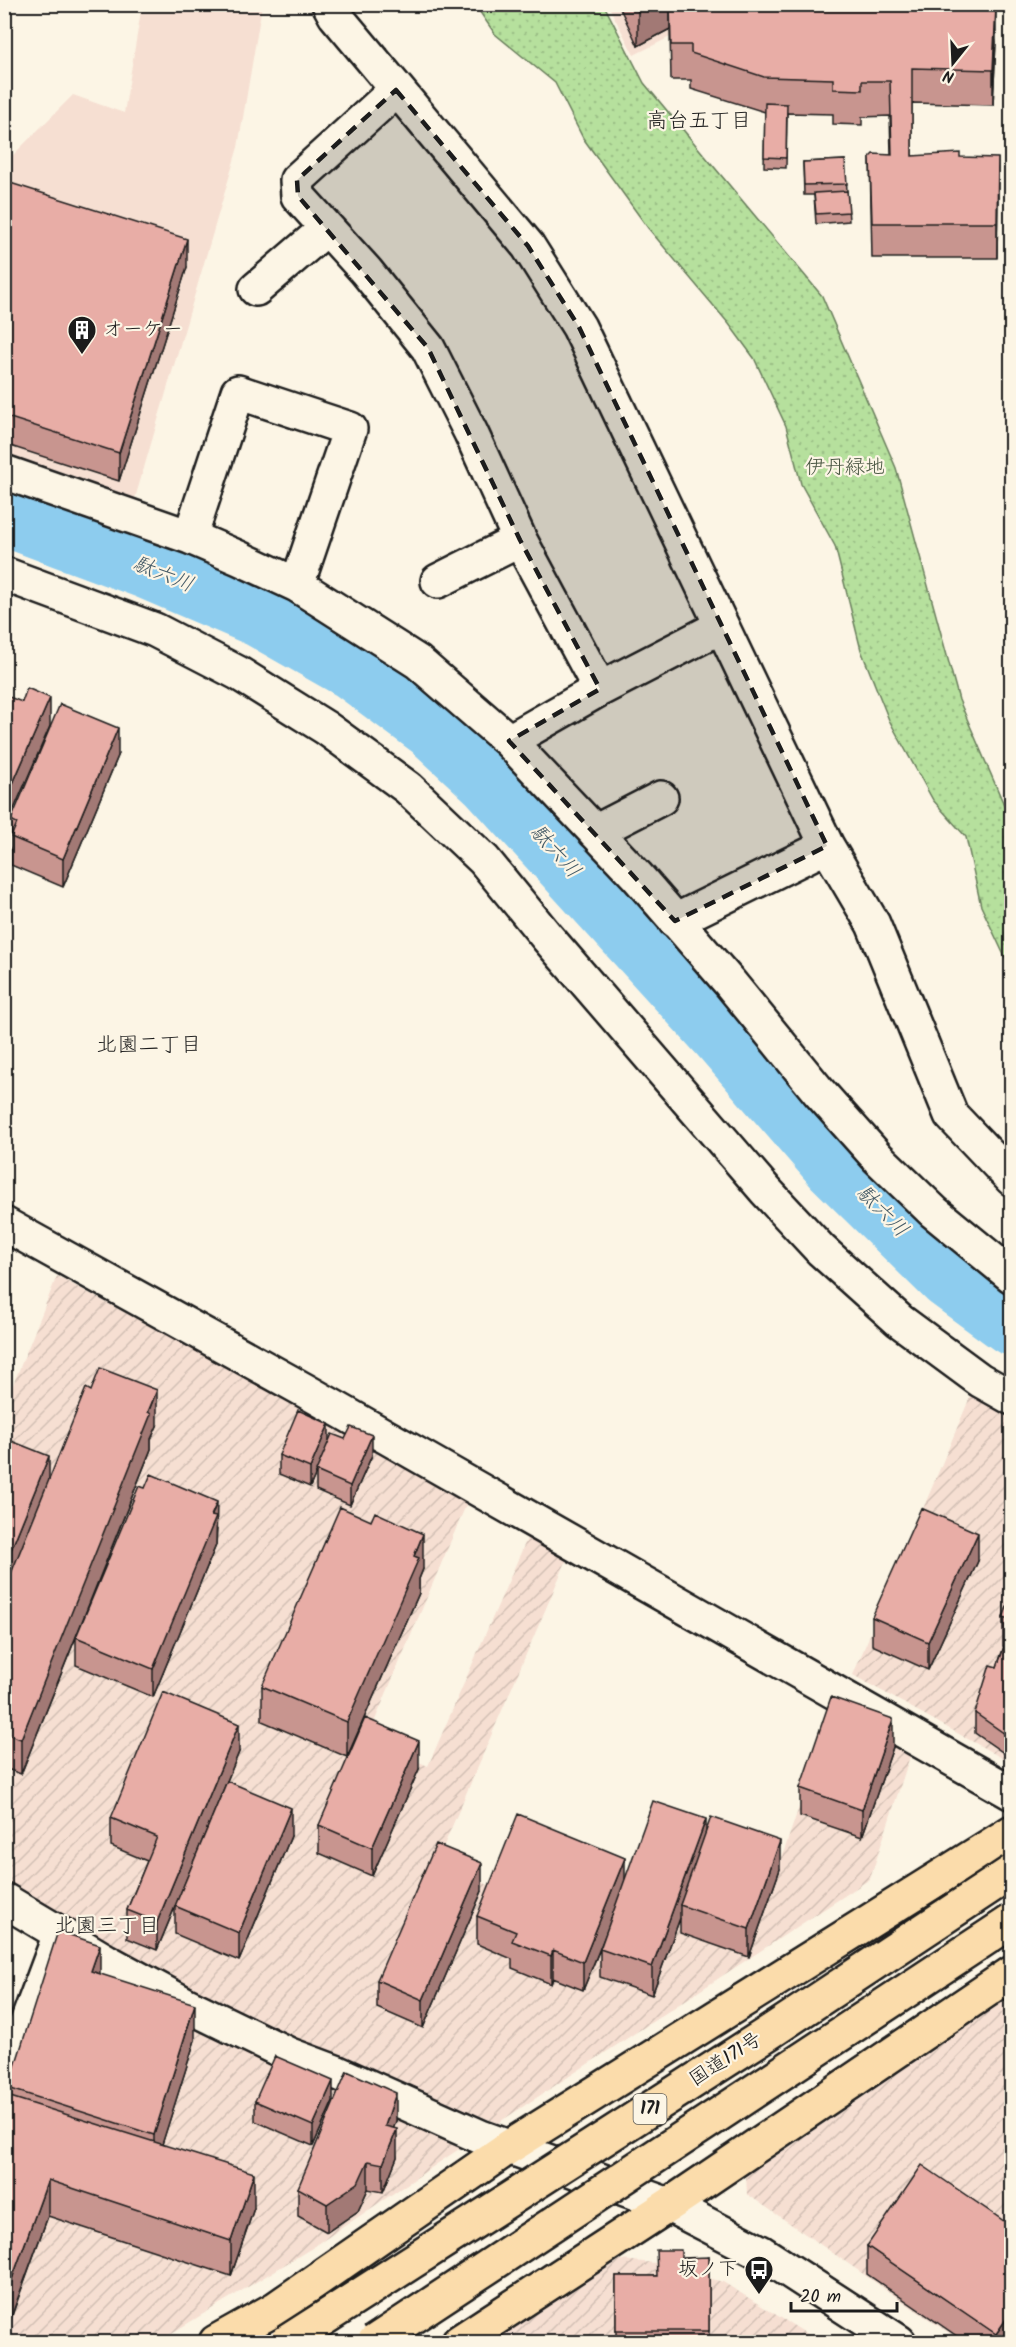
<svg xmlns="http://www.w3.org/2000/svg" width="1016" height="2347" font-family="Kalam,'Klee One',sans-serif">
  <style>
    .built { fill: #f6dfd2 }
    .industrial { fill: url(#industrial-furrows) }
    .green { fill: url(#green-dots); stroke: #697e5c; stroke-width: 1.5 }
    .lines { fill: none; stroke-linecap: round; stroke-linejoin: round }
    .river { stroke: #8dccee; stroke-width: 63 }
    .minor-casing { stroke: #1c1c1c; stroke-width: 38 }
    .highway-casing { stroke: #1c1c1c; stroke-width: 38 }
    .minor { stroke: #fcf5e5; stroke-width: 33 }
    .highway { stroke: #fbdcab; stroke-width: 33 }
    .highway-bridge-casing { stroke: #1c1c1c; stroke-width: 38; stroke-linecap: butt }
    .highway-bridge { stroke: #fbdcab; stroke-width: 33 }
    .wall { fill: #c8958f; stroke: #1c1c1c; stroke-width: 1.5 }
    .shaded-wall { fill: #a27974; stroke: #1c1c1c; stroke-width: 1.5 }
    .building { fill: #e8ada6; stroke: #1c1c1c; stroke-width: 1.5 }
    .marked { fill: #1c1c1c; fill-opacity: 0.2; stroke: #1c1c1c; stroke-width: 4.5; stroke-dasharray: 12 8; stroke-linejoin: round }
    .labels { text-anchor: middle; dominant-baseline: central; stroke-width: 4.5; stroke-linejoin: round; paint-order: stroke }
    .shield { fill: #fcf5e5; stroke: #5f5d58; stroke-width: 1.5 }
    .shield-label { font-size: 18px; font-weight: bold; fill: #1c1c1c }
    .poi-label { font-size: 20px; fill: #1c1c1c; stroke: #fcf5e5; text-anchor: start }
    .park-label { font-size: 20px; fill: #4a5743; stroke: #fcf5e5 }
    .street-label { font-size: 20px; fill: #1c1c1c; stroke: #fcf5e5 }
    .neighbourhood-label { font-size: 21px; fill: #1c1c1c; stroke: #fcf5e5 }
    .water-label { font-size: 21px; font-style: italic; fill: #445a66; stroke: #fcf5e5 }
  </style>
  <defs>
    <pattern id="industrial-furrows" width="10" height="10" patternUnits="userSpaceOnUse" patternTransform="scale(1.5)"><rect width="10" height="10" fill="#f6dfd2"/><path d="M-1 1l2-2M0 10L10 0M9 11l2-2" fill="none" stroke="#d2bfb4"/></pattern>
    <pattern id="green-dots" width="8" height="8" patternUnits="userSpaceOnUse" patternTransform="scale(1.5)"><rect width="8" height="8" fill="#b6e09d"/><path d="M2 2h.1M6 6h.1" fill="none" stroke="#9cc087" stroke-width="1.8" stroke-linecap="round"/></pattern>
  </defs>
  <rect width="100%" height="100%" fill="#fcf5e5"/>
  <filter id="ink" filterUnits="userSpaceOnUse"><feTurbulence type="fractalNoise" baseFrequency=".0167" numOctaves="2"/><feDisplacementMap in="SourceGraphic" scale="12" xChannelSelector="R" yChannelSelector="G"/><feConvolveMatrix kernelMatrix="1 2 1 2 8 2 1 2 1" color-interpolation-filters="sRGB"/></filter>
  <g filter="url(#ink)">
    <path class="built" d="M142 5H262L238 147 131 512 5 470V163L73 95 124 113Z
      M608 5H815V7L688 28 634 55Z"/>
    <path class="industrial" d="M57 1276 469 1498 367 1739 428 1766 529 1534 568 1557 438 1859 494 1888 517 1832 631 1878 653 1815 781 1860 834 1704 913 1747 870 1879 498 2123 300 2045 169 1982 5 1881 4 1407Z
      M973 1390 1011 1414V1763L853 1675Z
      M61 1953 471 2141 312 2248 157 2342H5V2113Z
      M1011 1996V2342H962L747 2194 746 2176Z
      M620 2260 656 2263 723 2282 820 2342H492Z"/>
    <path class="green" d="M475 5H604L644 83 822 296 896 468 959 700 1011 821V970L981 906 966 837 933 800 889 720 861 650 835 546 801 484 786 426 754 358 729 324 648 228 583 138 555 83 495 34Z"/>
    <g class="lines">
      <path class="river" d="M4 510 22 521 148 568 260 616 352 668 433 728 490 781 718 1031 834 1165 949 1278 1012 1324"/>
      <g class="minor-casing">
        <path id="minor" d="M329 4 335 15 528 246 579 327 827 846 873 924 951 1115 1012 1179
          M396 90 297 180 298 196 366 271 428 348 471 433 520 540 600 689
          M256 289 327 228
          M4 472 190 537 239 558 297 585 418 662 509 741 637 876 730 983 819 1092 878 1158 934 1212 1012 1276
          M190 537 238 392 350 429 297 585
          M4 574 155 630 238 673 326 728 408 788 484 860 547 937 766 1191 821 1250 900 1321 980 1380 1012 1398
          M438 581 520 540
          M509 741 600 689 722 626
          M595 832 661 798
          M675 921 827 846
          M4 1224 304 1390 1012 1793
          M4 1900 106 1961 185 2004 290 2055 338 2073 481 2137 669 2205 762 2253 899 2342
          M4 2084 59 1937"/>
      </g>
      <g class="highway-casing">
        <path id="highway" d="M216 2342 275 2309 509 2147 1012 1832
          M459 2342 669 2205 1012 1973"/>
      </g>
      <use href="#minor" class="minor"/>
      <use href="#highway" class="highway"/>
      <g class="highway-bridge-casing">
        <path id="highway-bridge" d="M287 2342 770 2032 1012 1872
          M374 2342 1012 1921"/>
      </g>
      <use href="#highway-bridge" class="highway-bridge"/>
    </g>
    <path class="wall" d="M618 4H786L956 6 996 41 993 105 912 103V156L960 157 998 193 997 258H872L870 157 891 155 890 116 862 117V125L833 124V114L787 113 786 168 764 167 765 112 691 89V80H671L670 29 638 46Z
      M845 160 849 221 816 224 814 195H804L803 162Z
      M4 181 187 267 119 481 4 444Z
      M118 756 63 887 11 865V820Z
      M157 1426 151 1439V1449L78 1632 217 1530 216 1545 153 1697 76 1665V1637L21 1774 4 1768V1438L49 1480Z
      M329 1443 372 1455 350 1505 316 1490V1472L310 1487 279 1474V1455Z
      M371 1521 423 1569 419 1579V1593L347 1757 262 1721V1686Z
      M978 1561 928 1670 872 1645V1617Z
      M1011 1596V1758L975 1733V1713L997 1667 1004 1646H1003V1618Z
      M893 1747 862 1837 800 1816V1788Z
      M239 1752 189 1872 291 1836 239 1961 175 1934V1907L157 1950 127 1938V1910L147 1861 111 1846V1818Z
      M419 1769 372 1876 319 1853V1825Z
      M706 1833 780 1869 749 1957 680 1933V1918L652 1995 600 1977V1949L602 1944 583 1990 553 1978 551 1984 512 1968V1959L477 1944V1916L625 1878Z
      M482 1891 423 2028 377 2008V1980Z
      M100 1974 195 2040 162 2144 254 2208 231 2276 48 2216 5 2335 4 2343 8 2088Z
      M255 2101H333L313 2146 255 2121Z
      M396 2121 393 2129 397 2157 383 2192 368 2189 358 2211 327 2232 298 2216V2188Z
      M867 2246 1010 2343H967L867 2274Z
      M709 2257V2343H616V2276H656Z"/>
    <path class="shaded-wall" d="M651 4H670V29L638 46V11Z
      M996 6V41L993 105V70Z
      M998 158V193L997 258V223Z
      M187 239V267L119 481V453Z
      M50 698V726L4 832V804Z
      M118 728V756L63 887V859Z
      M157 1390V1426L151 1439V1449L21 1774V1739Z
      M329 1424V1443L310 1487V1468Z
      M372 1435V1455L350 1505V1486Z
      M49 1456V1491L4 1602V1567Z
      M217 1502 216 1545 153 1697V1669Z
      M978 1533V1561L928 1670V1642Z
      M423 1534V1569L419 1579V1593L347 1757V1722Z
      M893 1719V1747L862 1837V1810Z
      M239 1724V1752L157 1950V1922Z
      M419 1741V1769L372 1876V1848Z
      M291 1808V1836L239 1961V1933Z
      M706 1819V1847L680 1905V1918L652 1995V1967Z
      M780 1841V1869L749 1957V1929Z
      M625 1858V1886L583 1990V1962Z
      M482 1863V1891L423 2028V2000Z
      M100 1945V1980L91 1971Z
      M553 1950V1978L551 1984V1956Z
      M195 2004V2040L154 2170V2135Z
      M333 2081V2101L313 2146V2126Z
      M396 2093V2121L385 2154V2126Z
      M397 2129V2157L383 2192V2164Z
      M368 2161V2189L358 2211 327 2232V2204Z
      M254 2173V2208L231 2276V2241Z
      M48 2180V2216L4 2336V2301Z
      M1011 2312V2340L1010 2343H996V2334Z"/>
    <path class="building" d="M635 4H651L638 11Z
      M670 4 925 6V4H956V6H996L993 70 912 68V156L960 153V157L998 158 997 223H872L870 157 873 154 892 155 890 81H862V90L833 89V79L764 77 691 53V45H671Z
      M765 103 787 104 786 158 764 157Z
      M845 160 847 184 804 185 803 162Z
      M4 181 187 239 119 453 4 416Z
      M847 191 849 212 816 214 814 193Z
      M27 688 50 698 4 804V695L22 702Z
      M60 704 118 728 63 859 11 837 17 823 11 820Z
      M100 1368 157 1390 148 1412 151 1414 21 1739 4 1733V1591L86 1388 91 1391Z
      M298 1410 329 1424 310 1468 279 1455Z
      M351 1427 372 1435 350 1486 316 1471 332 1434 345 1439Z
      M4 1438 49 1456 4 1567Z
      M151 1474 217 1502 211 1516 216 1517 153 1669 76 1637 139 1486 145 1488Z
      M340 1507 371 1521 375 1512 423 1534 414 1556 419 1558 347 1722 262 1686Z
      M921 1508 978 1533 928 1642 872 1617Z
      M1011 1596V1621L1003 1618Z
      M1009 1634 1011 1635V1738L975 1713 990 1665 997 1667Z
      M163 1692 239 1724 157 1922 127 1910 157 1837 111 1818Z
      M831 1697 893 1719 862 1810 800 1788Z
      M365 1718 419 1741 372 1848 319 1825Z
      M227 1781 291 1808 239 1933 175 1906Z
      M653 1801 706 1819 652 1967 600 1949Z
      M518 1814 625 1858 583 1962 553 1950 551 1956 512 1941 516 1932 477 1916Z
      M711 1817 780 1841 749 1929 680 1905Z
      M436 1844 482 1863 423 2000 377 1980Z
      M58 1931 100 1945 91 1971 195 2004 154 2135 8 2088Z
      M275 2056 333 2081 313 2126 255 2101Z
      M347 2071 396 2093 385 2126 397 2129 383 2164 368 2161 358 2183 327 2204 298 2188Z
      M4 2095 254 2173 231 2241 48 2180 4 2301Z
      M922 2165 1011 2226V2312L996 2334 867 2246Z
      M656 2250H681V2258L709 2257V2331H616V2276H657Z
      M4 2335 9 2343H4Z"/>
  </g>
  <path class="marked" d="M396 90 528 246 579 327 827 846 675 921 509 741 600 689 520 540 428 348 298 196 297 180Z"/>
  <defs>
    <g id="building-pin" transform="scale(1.5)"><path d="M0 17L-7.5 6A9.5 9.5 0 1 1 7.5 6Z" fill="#1c1c1c" stroke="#fcf5e5"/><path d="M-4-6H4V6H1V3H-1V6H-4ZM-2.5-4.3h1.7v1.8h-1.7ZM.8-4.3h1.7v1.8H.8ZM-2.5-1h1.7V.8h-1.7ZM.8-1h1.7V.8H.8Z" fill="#fff"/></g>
    <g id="bus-pin" transform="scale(1.5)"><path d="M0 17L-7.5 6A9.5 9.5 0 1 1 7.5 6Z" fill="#1c1c1c" stroke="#fcf5e5"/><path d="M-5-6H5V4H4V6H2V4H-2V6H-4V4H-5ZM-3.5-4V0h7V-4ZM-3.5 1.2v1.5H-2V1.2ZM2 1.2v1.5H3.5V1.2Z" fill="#fff"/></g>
  </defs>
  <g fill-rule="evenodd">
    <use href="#building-pin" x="82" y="330"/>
    <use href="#bus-pin" x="759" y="2270"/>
  </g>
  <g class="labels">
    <rect class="shield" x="633.5" y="2094" width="33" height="30" rx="4.5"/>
    <g class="shield-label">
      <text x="650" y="2109">171</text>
    </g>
    <g class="poi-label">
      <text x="103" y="330">オーケー</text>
      <text x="738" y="2270" text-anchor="end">坂ノ下</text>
    </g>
    <g class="park-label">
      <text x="845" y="468">伊丹緑地</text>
    </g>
    <g class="street-label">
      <text transform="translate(726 2060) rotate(-33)">国道171号</text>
    </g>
    <g class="neighbourhood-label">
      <text x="699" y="121">高台五丁目</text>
      <text x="149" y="1045">北園二丁目</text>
      <text x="107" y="1926">北園三丁目</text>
    </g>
    <g class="water-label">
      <text transform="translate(163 575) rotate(22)">駄六川</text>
      <text transform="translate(555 852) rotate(48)">駄六川</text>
      <text transform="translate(882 1212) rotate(45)">駄六川</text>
    </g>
  </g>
  <rect width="1016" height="2347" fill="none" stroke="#fcf5e5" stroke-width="24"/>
  <rect x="12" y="12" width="992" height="2323" fill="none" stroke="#1c1c1c" stroke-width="2" filter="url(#ink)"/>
  <g transform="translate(953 63) rotate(198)" stroke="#fcf5e5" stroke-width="4.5" paint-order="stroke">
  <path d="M0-4.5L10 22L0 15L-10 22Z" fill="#1c1c1c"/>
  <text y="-9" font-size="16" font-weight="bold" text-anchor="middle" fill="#1c1c1c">N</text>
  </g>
  <path d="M791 2302v9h106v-9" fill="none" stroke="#1c1c1c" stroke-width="3"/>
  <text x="800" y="2302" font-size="18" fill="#1c1c1c" stroke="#fcf5e5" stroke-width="4.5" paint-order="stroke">20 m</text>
</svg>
